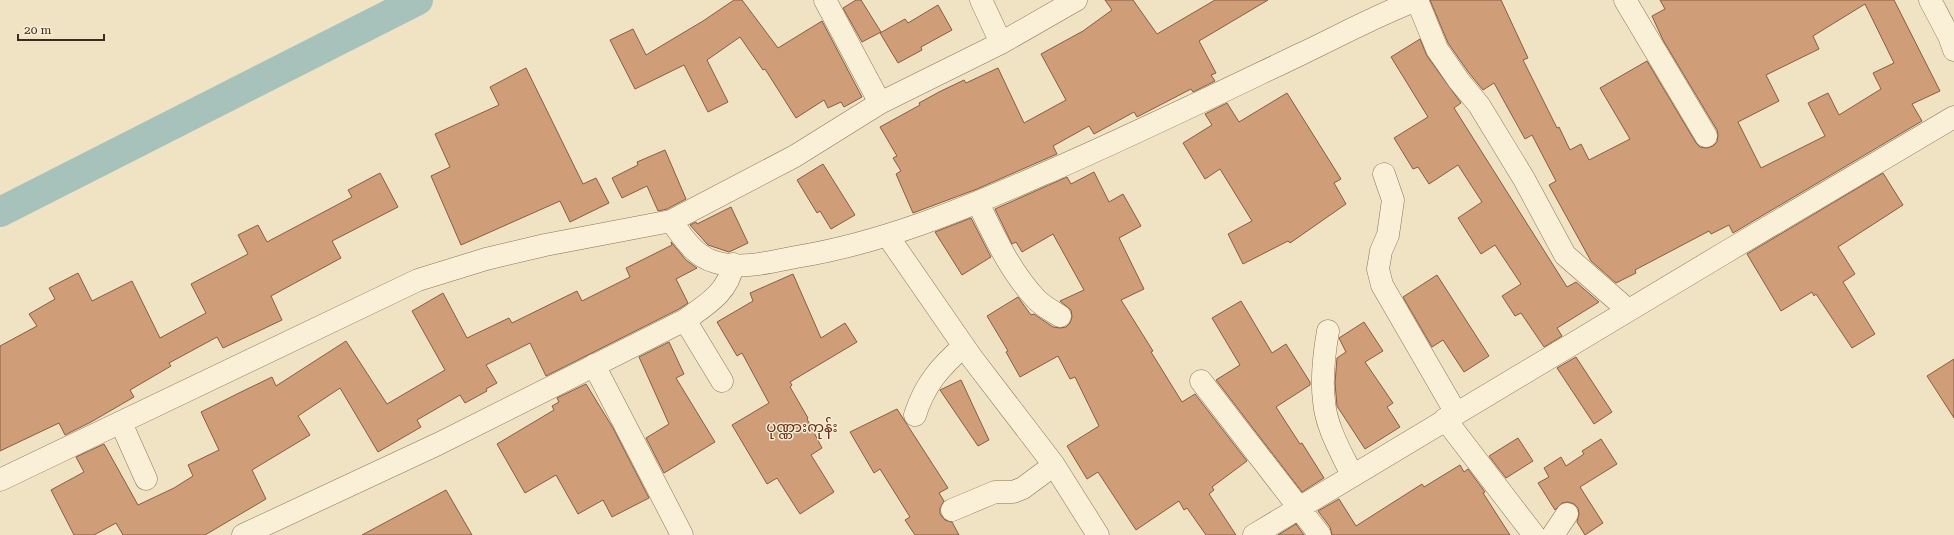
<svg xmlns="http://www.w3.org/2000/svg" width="1954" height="535" font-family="'Roboto Serif','Noto Sans Myanmar',serif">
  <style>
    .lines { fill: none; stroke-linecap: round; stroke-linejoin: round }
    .canal { stroke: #a6c2ba; stroke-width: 30 }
    .building { fill: #cf9d78; stroke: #8a5d3f; fill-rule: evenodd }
    .minor-casing { stroke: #8a7459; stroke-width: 23 }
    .minor { stroke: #faf0d7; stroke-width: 22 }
    .labels { text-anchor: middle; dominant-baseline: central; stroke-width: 3; stroke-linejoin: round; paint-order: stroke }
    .quarter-label { font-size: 15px; fill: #682d1c; stroke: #f7edd3 }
  </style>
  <rect width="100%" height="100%" fill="#efe3c3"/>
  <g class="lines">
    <path class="canal" d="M0 212 418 0"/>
  </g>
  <path class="building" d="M734 0H742L778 48 822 21 862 97 844 107 841 102 828 108 824 100 796 118 765 69 763 70 740 37 707 60 728 102 708 112 684 65 635 89 610 40 633 29 646 55 703 21Z
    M856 0H861L881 32 862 42 843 8Z
    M1105 0H1133L1157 34 1215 0H1268L1199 41 1216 73 1211 75 1215 81 1193 92 1191 89 1137 117 1134 112 1094 134 1089 126 1053 146 1057 154 977 189 913 213 896 174 901 171 893 158 897 156 880 127 920 105 919 103 939 92 964 80 966 83 998 68 1024 123 1066 100 1041 54 1083 31 1112 10Z
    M1430 0H1501L1528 58 1523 60 1557 128 1559 127 1570 150 1581 144 1589 160 1630 139 1600 88 1647 61 1696 143 1700 147 1707 148 1713 146 1717 142 1718 135 1717 130 1663 40 1652 16 1665 9 1660 0H1894L1940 91 1912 104 1922 121 1733 233 1729 225 1711 234 1709 231 1635 270 1636 273 1616 283 1591 261 1549 185 1556 181 1532 135 1525 139 1494 83 1483 90 1469 73 1448 43ZM1865 4 1894 63 1873 73 1881 89 1839 115 1828 93 1808 103 1825 136 1761 168 1738 122 1779 101 1766 75 1819 49 1813 36Z
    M938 5 952 30 921 47 922 50 898 63 880 33 905 19 908 23Z
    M1420 39 1427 56 1461 103 1454 108 1567 287 1576 282 1599 302 1557 328 1562 336 1544 347 1521 313 1515 316 1502 296 1521 284 1495 245 1481 254 1458 218 1482 202 1458 165 1429 184 1418 167 1413 169 1394 138 1428 117 1391 57Z
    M526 68 583 184 596 178 609 203 570 222 560 201 461 245 431 176 450 167 435 134 499 105 490 87Z
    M1287 93 1341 179 1334 183 1346 204 1290 243 1288 241 1243 264 1228 234 1252 221 1220 169 1205 179 1183 143 1212 125 1205 114 1227 103 1239 122Z
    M665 150 686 199 667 209 658 211 647 186 622 198 612 178 638 165 637 162Z
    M823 164 855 215 831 229 820 211 817 213 797 180Z
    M1094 172 1109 202 1123 194 1141 226 1119 238 1144 289 1121 300 1153 351 1151 352 1182 402 1195 394 1247 461 1212 487 1214 490 1209 494 1236 535H1206L1187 508 1184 510 1179 501 1136 530 1098 472 1087 479 1067 446 1099 426 1075 377 1070 379 1058 356 1020 377 1006 352 1008 351 987 316 1018 297 1031 315 1034 314 1053 327 1060 328 1066 327 1070 323 1072 317 1071 310 1060 301 1084 290 1053 234 1022 252 1016 242 1012 244 995 209 1067 177 1071 184Z
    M380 173 398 207 332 241 341 258 271 296 282 320 223 348 217 337 169 363 171 366 130 390 134 397 91 422 65 435 59 423 0 451V346L37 326 29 314 55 299 49 288 78 273 92 301 132 281 160 338 206 313 191 284 248 254 238 235 258 225 267 242 352 197 348 190Z
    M1883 173 1903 205 1838 247 1855 274 1843 282 1875 334 1852 348 1816 294 1814 296 1812 292 1781 311 1747 254Z
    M731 207 748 243 729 252 708 245 690 225 696 222 697 224Z
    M971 218 991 257 962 275 935 232Z
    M671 242 686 260 697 268 676 279 688 303 679 309 546 376 530 343 486 365 497 383 486 389 487 391 465 403 460 395 417 420 421 427 378 452 340 388 298 416 310 435 252 470 266 499 205 535H123L116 523 94 535H74L51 490 84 472 76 457 104 444 138 505 174 488 193 476 188 465 219 450 201 412 241 392 272 377 276 386 346 341 387 404 445 370 412 311 443 293 467 338 509 318 512 323 577 291 582 301 630 277 626 268 672 245Z
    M793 274 821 338 845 323 857 342 790 382 792 385 790 387 808 418 807 419 822 448 811 455 834 492 800 514 777 478 767 484 732 425 769 403 742 353 737 356 717 322 753 301 750 293Z
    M1437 275 1489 356 1464 372 1443 340 1432 347 1403 297Z
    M1241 301 1272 353 1286 344 1310 382V385L1276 407 1300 444 1302 443 1324 478 1302 492 1216 380 1240 365 1212 318Z
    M1364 322 1383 351 1365 362 1393 403 1387 407 1400 427 1365 449 1337 406 1335 383 1337 358 1346 352 1339 338Z
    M669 342 684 374 676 378 715 442 664 473 646 438 669 424 639 357Z
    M1576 357 1612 412 1594 424 1557 368Z
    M1954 359V418L1927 376Z
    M961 380 989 440 978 446 940 390Z
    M586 384 613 428 649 498 612 517 603 500 578 514 556 475 525 493 497 444 554 410 552 406 559 402 557 398Z
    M897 409 948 488 939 493 944 501 940 508V514L945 520 952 522 959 535H915L905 520 910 517 880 469 874 473 850 432Z
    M1518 438 1533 461 1506 478 1489 456Z
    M1601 439 1617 464 1580 487 1603 523 1585 535 1577 522 1579 514 1578 508 1574 504 1568 502 1562 503 1555 510 1538 483 1549 477 1544 468 1561 457 1566 466 1584 454 1582 451Z
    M1460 465 1464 472 1468 469 1485 492 1483 493 1510 535H1332L1330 527 1318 511 1339 499 1356 526 1422 484 1424 487Z
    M446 490 472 535H362Z
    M1296 524 1304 535H1278Z"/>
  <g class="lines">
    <g class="minor-casing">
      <path id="minor" d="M825 0 880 103
        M981 0 1001 43
        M1417 0 1437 49 1459 81 1479 105 1524 179 1565 255 1628 310
        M1625 0 1706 136
        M1930 0 1949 36 1954 50
        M1384 174 1393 200 1388 235 1381 251 1378 269 1382 285 1456 413
        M978 203C994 236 1011 273 1037 300 1043 306 1052 311 1060 316
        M671 221C683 237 694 256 715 262 741 270 771 262 796 257 882 243 962 210 1041 175 1129 137 1215 95 1301 54 1339 36 1377 15 1417 0
        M887 235 972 358 1054 465 1098 535
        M685 320 722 381
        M1328 331C1324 354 1321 378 1324 401 1326 427 1341 452 1352 475
        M594 365 682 535
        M1201 381 1320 535
        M915 415C925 384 940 367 964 346
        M1445 419 1534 535
        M121 423 146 479
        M0 480 418 280 486 259 545 245 671 221 795 156 880 103 1001 43 1076 0
        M952 510 995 492H1013L1023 488 1054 465
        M243 535 438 444 685 320C706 305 729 292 733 264
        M1254 535 1726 252 1954 117
        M1553 535 1567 514"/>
    </g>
    <use href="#minor" class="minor"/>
  </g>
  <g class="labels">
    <g class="quarter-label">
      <text x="802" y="427">ပုဏ္ဏားကုန်း</text>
    </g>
  </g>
  <path d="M18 34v6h86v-6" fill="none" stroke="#3a2c1e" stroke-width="2"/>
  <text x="24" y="34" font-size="12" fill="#3a2c1e" stroke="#f7edd3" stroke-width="3" paint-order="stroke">20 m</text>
</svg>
